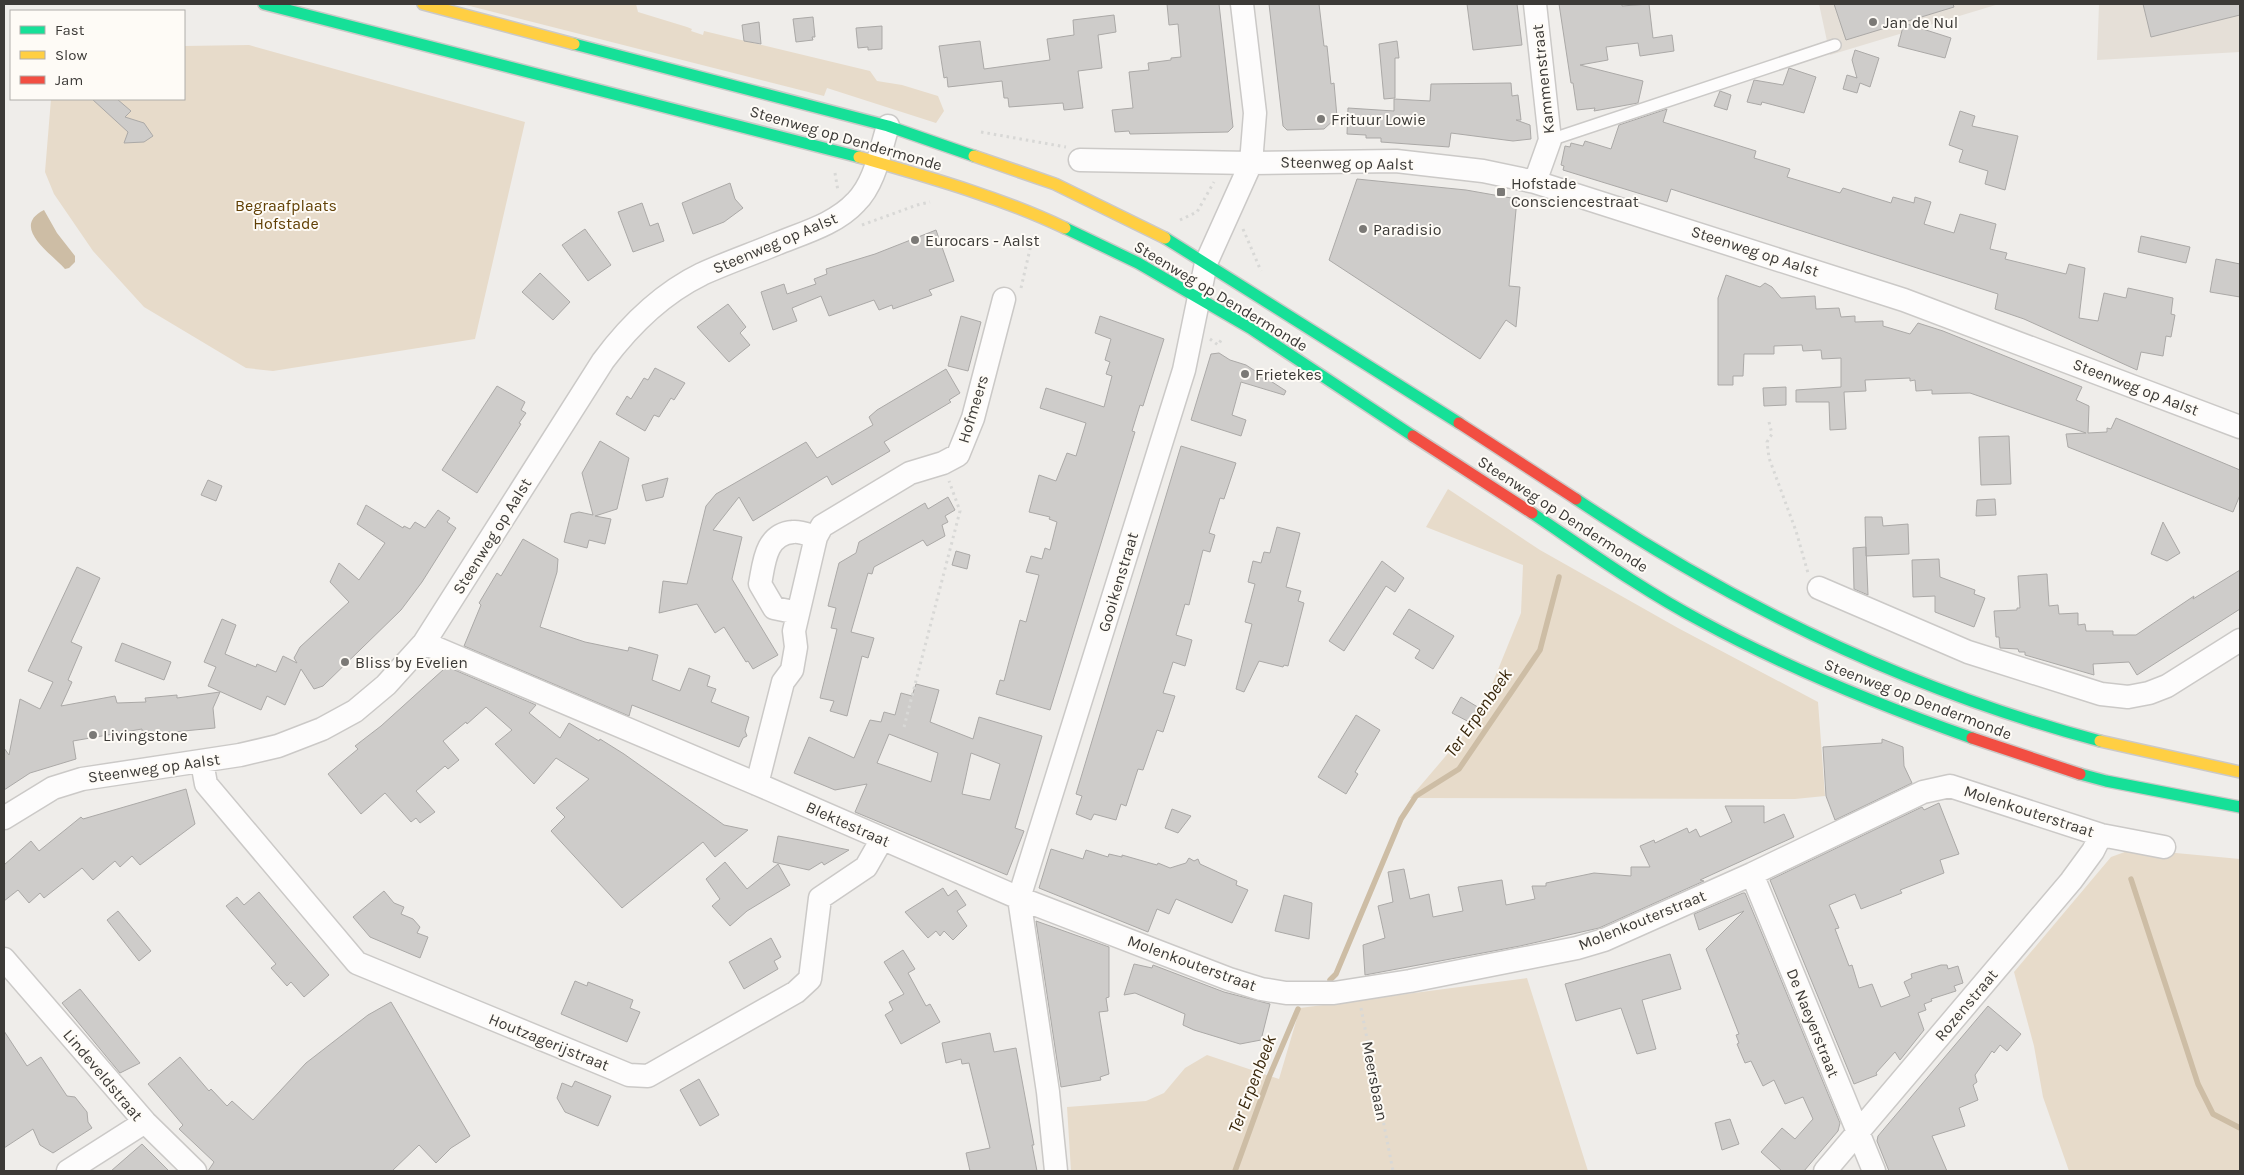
<svg xmlns="http://www.w3.org/2000/svg" width="2244" height="1175" font-family="Karla,sans-serif">
  <style>
    .built { fill: #e5dfd7 }
    .green { fill: #e7dbca }
    .water { fill: #cdbda5 }
    .lines { fill: none; stroke-linecap: round; stroke-linejoin: round }
    .stream { stroke: #cdbda5; stroke-width: 5.5 }
    .building { fill: #ceccca; stroke: #aba9a7; fill-rule: evenodd }
    .lane-casing { stroke: #cbc9c7; stroke-width: 14 }
    .street-casing { stroke: #cbc9c7; stroke-width: 25 }
    .fast-casing { stroke: #cbc9c7; stroke-width: 14 }
    .slow-casing { stroke: #cbc9c7; stroke-width: 14 }
    .jam-casing { stroke: #cbc9c7; stroke-width: 14 }
    .path { stroke: #d8d8d6; stroke-width: 3; stroke-dasharray: 2.5 4; stroke-linecap: butt }
    .lane { stroke: #fdfcfc; stroke-width: 11 }
    .street { stroke: #fdfcfc; stroke-width: 22 }
    .fast { stroke: #16e098; stroke-width: 11 }
    .slow { stroke: #ffcf43; stroke-width: 11 }
    .jam { stroke: #f24e42; stroke-width: 11 }
    .poi-dot { fill: #7b7976; stroke: #fefbf6; stroke-width: 2 }
    .labels { text-anchor: middle; dominant-baseline: central; stroke-width: 4; stroke-linejoin: round; paint-order: stroke }
    .poi-label { font-size: 16px; fill: #3c3a37; stroke: #fefbf6; text-anchor: start }
    .street-label { font-size: 16px; fill: #3c3a37; stroke: #fefbf6 }
    .park-label { font-size: 16px; fill: #614005; stroke: #fefbf6 }
    .water-label { font-size: 18px; font-style: italic; fill: #39270b; stroke: #fefbf6 }
  </style>
  <rect width="100%" height="100%" fill="#efedea"/>
  <path class="built" d="M1819 4H1999L1830 55Z
    M2099 4H2240V52L2097 60Z"/>
  <path class="green" d="M462 4H636L638 12 687 27 692 29 691 31 703 35 704 31 870 71 877 81 902 85 938 96 944 111 936 123 827 88 824 96Z
    M249 45 525 122 475 339 273 371 246 368 144 307 93 251 54 194 45 172 51 99H184V46Z
    M1448 489 1540 550 1678 628 1818 702 1825 796 1795 799 1410 798 1473 724 1482 709 1521 613 1523 565 1426 527Z
    M2133 849 2240 859V1171H2069L2043 1097 2034 1046 2014 972 2111 857Z
    M1527 978 1588 1171H1071L1067 1107 1146 1101 1164 1093 1185 1068 1207 1055 1279 1079 1300 1008Z"/>
  <path class="water" d="M44 210 57 233 75 256V262L69 268 65 269C51 253 10 227 44 210Z"/>
  <g class="lines">
    <path class="stream" d="M2131 879 2198 1084 2213 1114 2240 1128
      M1330 980 1336 974 1401 819 1416 796 1459 769 1540 650 1559 577
      M1235 1171 1269 1077 1298 1009"/>
  </g>
  <path class="building" d="M1167 4H1219L1233 127 1228 132 1130 134 1129 131 1115 132 1112 110 1133 108 1129 72 1149 70 1148 63 1171 60V58L1181 57 1178 24 1169 25Z
    M1269 4H1319L1324 46H1327L1331 84 1334 83 1337 117 1324 129 1287 130 1283 126Z
    M1467 4H1517L1522 45 1473 50Z
    M1559 4H1622V6L1649 4 1653 38 1672 35 1674 51 1640 56 1638 43 1606 47 1608 60 1580 65 1643 81 1638 103 1594 111 1595 108 1577 110 1573 83H1571Z
    M1834 4H1953L1954 7 1846 40Z
    M2143 4H2240V15L2151 37Z
    M1114 15 1116 32 1098 35 1102 68 1078 71 1083 108 1064 110 1063 103 1009 107 1008 98H1004L1002 81 948 87 947 77 944 78 939 46 980 41 984 69 1050 60 1047 39 1074 35 1073 20Z
    M813 17 815 37H812L813 40 796 42 793 19Z
    M759 22 761 44 744 41 742 25Z
    M1904 23 1951 38 1945 58 1898 46Z
    M882 26V49L868 50V47L858 48 856 28Z
    M1397 41 1399 58H1395V98L1384 99 1379 44Z
    M1855 50 1879 58 1870 87 1860 83 1857 93 1843 89 1847 75 1857 78 1852 60Z
    M1789 68 1816 77 1804 113 1762 102 1761 105 1747 102 1754 80 1783 85Z
    M1511 83 1512 96 1518 95 1521 120H1516L1530 125 1531 139 1513 141 1451 133 1449 147 1381 142V138H1366V135L1347 134 1348 108 1394 111V99L1430 101 1431 84Z
    M1720 91 1731 95 1727 110 1714 106Z
    M92 99H117L131 111 125 117 144 123 153 136 144 142 124 143 128 132Z
    M1667 109 1663 122 1756 151 1754 158 1790 169 1787 177 1840 193 1843 188 1891 203 1893 197 1914 203 1915 197 1931 202 1924 224 1954 233 1960 214 1996 224 1990 249 2007 253 2005 259 2066 274 2069 264 2085 268 2079 318 2098 321 2104 293 2126 298 2128 288 2173 298 2171 314 2175 315 2171 337 2166 336 2163 356 2141 352 2137 370 2024 319 1995 309 1998 294 1671 189 1667 202 1563 170 1564 166 1561 165 1565 146 1570 147 1571 143 1583 146 1585 141 1611 149 1619 125Z
    M1960 111 1975 116 1972 126 2018 136 2005 190 1985 184 1988 171 1959 162 1963 150 1949 145Z
    M1357 179 1466 190 1517 199 1509 286 1520 287 1516 327 1506 320 1480 359 1329 260Z
    M730 183 735 199 743 208 724 222 693 234 682 203Z
    M642 203 650 226 658 223 664 241 633 252 618 212Z
    M585 229 611 265 588 281 562 245Z
    M936 230 954 281 929 290 932 295 893 309 892 305 879 310 874 300 829 316 821 296 792 308 797 321 773 330 761 292 784 284 787 294 816 284 814 279 827 274 826 269 875 254Z
    M2141 236 2190 247 2186 263 2138 252Z
    M2216 259 2240 264V297L2210 292Z
    M540 273 570 302 553 320 522 292Z
    M1726 275 1760 287 1765 283 1772 287 1781 298 1815 296 1816 309 1839 308 1841 317 1855 316V322L1883 321V326L1910 334 1918 323 1943 331 2082 387 2076 400 2089 406 2088 433 2107 432V428L2111 429 2116 418 2240 470V495L2233 512 2068 447 2066 434 2086 433 1970 393 1932 394V390L1916 391 1915 380 1910 381V378L1865 380 1866 391 1844 392 1846 429 1830 430 1829 402H1796V390L1841 387V358L1822 359 1821 350 1803 351 1802 345 1774 346V354H1744L1743 376H1733V385H1718V298Z
    M728 304 746 327 740 333 750 345 729 362 697 327Z
    M961 316 981 322 968 371 948 366Z
    M1100 316 1164 339 1143 406 1140 405 1132 431 1135 432 1050 710 996 694 1000 680 1004 681 1020 620 1026 622 1039 575 1026 572 1031 556 1042 559 1045 548 1050 550 1057 522 1049 519 1050 517 1029 512 1039 475 1056 481 1067 453 1076 456 1086 423 1040 408 1046 388 1104 407 1112 376 1106 374 1110 362 1105 360 1111 339 1095 333Z
    M1219 353 1230 360 1246 365 1286 391 1284 395 1241 382 1232 415 1246 420 1241 436 1191 420 1211 354Z
    M655 368 685 383 674 400 671 398 659 417 654 415 645 431 616 414 627 396 631 399 644 378 648 380Z
    M946 369 960 393 949 400 951 402 884 442 890 451 832 485 827 476 753 521 739 497 713 530 742 537 732 579 778 655 753 669 748 661 746 662 724 627 715 633 697 604 659 613 663 581 687 584 706 506 716 494 806 442 817 458 873 425 869 417 877 410Z
    M497 386 525 402 521 410 526 413 519 423 521 424 477 493 442 470Z
    M1786 387V405L1764 406 1763 388Z
    M2009 436 2011 484 1981 485 1979 437Z
    M600 441 629 458 617 509 595 516 611 519 605 544 589 540 587 548 564 542 571 514 579 512 593 515 582 473Z
    M1181 446 1236 463 1224 499 1220 498 1209 533 1215 535 1210 552 1203 550 1189 605 1185 604 1176 635 1192 640 1185 666 1173 662 1163 693 1175 696 1163 732 1157 730 1143 770 1138 769 1126 806 1121 804 1116 820 1094 814 1091 820 1076 814 1082 796 1076 794Z
    M668 478 663 497 646 501 642 485Z
    M208 480 222 486 216 501 201 495Z
    M948 497 955 510 945 516 948 522 942 525 945 536 927 546 923 540 874 567 872 574 868 573 851 632 874 638 868 658 862 656 847 716 830 711 834 701 820 698 837 629 831 628 836 608 828 606 839 563 856 553 859 542 925 503 928 509Z
    M1995 499 1996 515 1976 516 1977 500Z
    M366 505 403 528 404 526 410 529 415 522 425 528 438 510 450 518 447 522 456 528 422 582 401 610 323 686 314 689 301 669 285 705 267 696 261 710 208 686 216 667 204 662 222 619 236 625 225 654 251 665 256 667 257 664 276 672 283 656 297 663 294 658 300 647 349 602 330 582 339 563 359 580 385 543 357 524Z
    M1865 517H1882L1883 526 1908 524 1909 554 1866 556Z
    M2163 522 2180 553 2167 561 2151 554Z
    M1277 527 1300 533 1286 587 1301 591 1298 601 1304 603 1288 666 1284 665 1283 667 1259 661 1244 692 1236 689 1252 624 1245 622 1255 584 1248 582 1253 561 1261 563 1264 552 1270 553Z
    M523 539 558 559 557 572 540 627 585 642 628 651 629 647 658 655 652 680 680 691 689 668 710 676 707 686 716 689 711 702 749 717 745 731 747 736 743 738 739 747 632 705 629 716 464 646 481 605 479 603 497 573 501 576Z
    M1866 547 1868 595 1854 589 1853 548Z
    M956 551 970 555 967 569 952 565Z
    M1939 559 1940 577 1975 590 1974 594 1985 598 1974 627 1935 612V596L1913 597 1912 560Z
    M1382 561 1404 578 1395 592 1386 586 1344 651 1329 641Z
    M77 567 100 578 71 642 82 647 68 680 72 682 61 706 115 696 117 703 146 702 145 698 177 695V698L220 692 213 708 215 728 142 735V729L73 741 76 759 30 773 4 790V748L9 755 20 699 40 709 53 682 28 671Z
    M2240 570V609L2137 675 2129 662 2093 664 2094 675 2025 655V652H2019L2018 649 2000 648 1999 637H1996L1994 611 2017 610V608H2020L2018 576 2047 574 2049 606 2058 605 2059 614 2078 613V625L2085 624 2086 631H2113V635H2136L2194 596 2193 599Z
    M1409 609 1454 636 1433 669 1415 658 1420 650 1393 634Z
    M122 643 171 662 164 680 115 661Z
    M450 668 536 705 529 713 560 738 569 723 599 741 600 739 624 754 724 825 748 830 715 857 703 842 622 908 551 831 565 817 556 808 589 779 556 758 534 784 495 744 512 730 486 707 467 724 466 722 443 741 459 760 448 769 445 766 416 791 435 812 420 823 416 818 411 822 385 793 361 814 328 774 358 749 355 746 381 726 444 669Z
    M916 684 939 690 930 722 973 739 979 717 1042 736 1015 828 1024 831 1007 875 855 812 867 784 835 790 794 773 809 737 854 758 870 720 881 722 884 712 895 715 901 693 912 696ZM889 734 938 753 931 782 877 763ZM971 753 1000 764 990 800 962 794Z
    M1461 697 1481 709 1473 724 1452 713Z
    M1356 715 1380 730 1355 772 1358 774 1346 794 1318 777Z
    M1882 739 1903 747 1904 766 1912 783 1835 820 1826 796 1823 747 1882 743Z
    M186 789 195 824 140 865 132 856 120 867 115 861 93 880 82 868 44 898 40 893 29 903 18 890 4 901V865L31 841 39 851 81 817 83 819Z
    M1939 803 1959 854 1940 860 1944 873 1900 890 1902 893 1861 909 1855 894 1829 905 1839 928 1835 929 1849 966 1852 965 1859 988 1872 984 1881 1007 1910 996 1904 982 1912 978 1911 974 1941 965H1947L1948 969 1958 966 1963 983 1954 986 1956 991 1931 999 1932 1001 1924 1004 1926 1010 1918 1013 1924 1030 1900 1060 1895 1052 1876 1073 1877 1075 1854 1084 1770 880 1922 807 1924 810Z
    M1725 806H1764V823L1784 814 1794 837 1700 880 1704 881 1599 928 1520 946 1365 975 1363 945 1385 938 1378 906 1393 902 1388 872 1404 869 1410 899 1429 894 1433 917 1463 911 1458 887 1502 880 1506 905 1535 899 1532 886H1546V883L1594 873 1631 876V867H1650L1640 846 1654 840 1655 843 1687 828 1689 833 1696 829 1700 837 1732 822Z
    M1172 809 1191 816 1178 833 1165 828Z
    M778 836 800 840 849 850 824 865 822 862 809 870 773 862Z
    M1051 849 1083 859 1086 850 1108 857 1109 854 1122 857V855L1157 865 1158 863 1170 868 1186 863 1189 858 1194 861 1198 859 1200 864 1237 881 1236 885 1248 890 1232 923 1176 899 1169 914 1157 909 1148 932 1039 888Z
    M725 862 747 889 778 864 790 885 747 911 730 926 712 906 720 899 706 879Z
    M943 888 948 896 956 890 966 905 957 911 967 926 953 940 944 931 940 936 936 931 928 938 905 912Z
    M384 891 394 903 404 907 401 914 413 919 420 927 417 933 428 937 420 958 370 937 353 917Z
    M259 892 329 975 304 997 291 982 287 986 271 968 276 964 226 906 237 897 244 905Z
    M1743 893H1745L1765 941 1840 1123 1838 1131 1804 1171H1782L1761 1152 1782 1128 1795 1139 1813 1119 1803 1097 1785 1104 1774 1080 1763 1086 1751 1061 1745 1063 1737 1044 1739 1043 1736 1035 1739 1034 1706 949 1744 911 1699 930 1694 914Z
    M1284 895 1312 903 1309 939 1275 931Z
    M118 911 151 951 139 961 107 920Z
    M1036 921 1109 947V997L1106 998 1108 1011 1099 1012 1109 1074 1100 1077 1101 1080 1061 1087Z
    M771 938 781 957 774 961 778 969 744 989 729 962Z
    M903 950 915 969 908 973 926 1006 930 1004 940 1022 901 1044 885 1015 893 1010 889 1002 904 994 884 962Z
    M1670 954 1681 989 1642 1000 1656 1049 1637 1054 1621 1008 1576 1021 1565 984Z
    M1134 964 1152 968 1153 965 1224 992 1270 1004 1261 1040 1240 1044 1194 1030 1183 1025 1185 1014 1135 993 1124 995Z
    M575 981 587 986 588 982 633 1000 630 1008 640 1012 627 1042 561 1014Z
    M80 989 102 1016 140 1063 120 1073 62 1003Z
    M391 1002 470 1136 451 1148 436 1163 419 1145 392 1171H208L214 1162 179 1129 183 1125 148 1084 180 1057 209 1091 211 1089 227 1106 232 1101 253 1120 306 1063 368 1015Z
    M1988 1006 2021 1034 2007 1051 2000 1045 1994 1053 1992 1051 1975 1075 1977 1082 1973 1085 1978 1100 1959 1108 1965 1126 1932 1136 1947 1171H1889L1877 1141 1878 1136Z
    M4 1031 27 1066 41 1057 67 1096 75 1097 87 1112 88 1122 92 1128 53 1153 40 1145 33 1129 4 1148Z
    M990 1033 994 1052 1016 1048 1034 1145H1032L1037 1171H970L966 1153 990 1148 969 1063 962 1064 961 1059 946 1063 942 1043Z
    M699 1079 719 1115 700 1126 680 1090Z
    M575 1081 611 1096 598 1126 565 1112 557 1098 562 1083 572 1087Z
    M1730 1119 1739 1144 1722 1150 1715 1123Z
    M142 1144 169 1171H111Z"/>
  <g class="lines">
    <g class="lane-casing">
      <path id="lane" d="M1550 140 1835 45"/>
    </g>
    <g class="street-casing">
      <path id="street" d="M1080 160 1251 163 1396 161 1483 171 1535 182 1904 300 2240 427
        M1535 182 1550 140 1535 4
        M1819 588 1968 652 2101 694 2128 697 2149 693 2167 686 2240 640
        M798 613 774 608 760 584C764 564 765 534 793 532 800 531 809 535 816 537
        M424 643 757 784 1019 898 1229 979 1261 989 1286 993H1334L1410 981 1577 948 1604 940 1752 874 1923 792 1950 786 2101 835 2164 847
        M202 762 206 784 357 963 629 1075 648 1076 796 992 810 979 820 898 866 867 882 839
        M757 784 783 682 792 670 796 647 794 631 816 537 822 526 910 473 943 463 958 455 973 418 1004 299
        M4 818 53 788 82 779 240 755 278 746 322 729 355 711 386 685 424 643 603 361C629 326 663 293 702 274 726 263 752 254 776 244 803 233 836 224 856 202 875 183 880 151 888 126
        M1752 874 1874 1171
        M4 959 145 1122 195 1171
        M68 1171 145 1122
        M1056 1171 1048 1092 1019 898 1184 370 1206 263 1251 163 1255 113 1242 4
        M1825 1171 2071 881 2093 851 2101 835"/>
    </g>
    <g class="fast-casing">
      <path id="fast" d="M264 4 859 157
        M574 44 888 126 974 156
        M1065 228 1138 263 1250 328 1413 436
        M1165 238 1459 423
        M1576 499C1737 607 1912 691 2100 741
        M1532 513C1587 550 1642 590 1701 621 1787 668 1879 705 1972 738
        M2080 774 2106 781 2240 807"/>
    </g>
    <g class="slow-casing">
      <path id="slow" d="M423 4 574 44
        M974 156 1055 184 1165 238
        M859 157C928 177 1000 197 1065 228
        M2100 741 2240 772"/>
    </g>
    <g class="jam-casing">
      <path id="jam" d="M1459 423 1576 499
        M1413 436 1532 513
        M1972 738 2080 774"/>
    </g>
    <path class="path" d="M981 132 1066 147
      M835 173 838 191
      M1180 220 1197 212 1214 182
      M862 225 917 205 930 202
      M1243 229 1261 271
      M1021 288 1033 236
      M1210 339 1218 345 1223 337
      M1769 422 1772 434 1767 442 1769 458 1796 531 1808 573
      M904 727 960 511 949 481
      M1361 1008 1393 1171"/>
    <use href="#lane" class="lane"/>
    <use href="#street" class="street"/>
    <use href="#fast" class="fast"/>
    <use href="#slow" class="slow"/>
    <use href="#jam" class="jam"/>
  </g>
  <g class="poi-dot">
    <circle cx="1873" cy="22" r="5"/>
    <circle cx="1321" cy="119" r="5"/>
    <rect x="1496" y="187" width="10" height="10" rx="2.5"/>
    <circle cx="1363" cy="229" r="5"/>
    <circle cx="915" cy="240" r="5"/>
    <circle cx="1245" cy="374" r="5"/>
    <circle cx="345" cy="662" r="5"/>
    <circle cx="93" cy="735" r="5"/>
  </g>
  <g class="labels">
    <g class="poi-label">
      <text x="1883" y="22">Jan de Nul</text>
      <text x="1331" y="119">Frituur Lowie</text>
      <text x="1511" y="183">Hofstade<tspan x="1511" dy="18">Consciencestraat</tspan></text>
      <text x="1373" y="229">Paradisio</text>
      <text x="925" y="240">Eurocars - Aalst</text>
      <text x="1255" y="374">Frietekes</text>
      <text x="355" y="662">Bliss by Evelien</text>
      <text x="103" y="735">Livingstone</text>
    </g>
    <g class="street-label">
      <text transform="translate(1543 79) rotate(-96)">Kammenstraat</text>
      <text transform="translate(846 138) rotate(16)">Steenweg op Dendermonde</text>
      <text transform="translate(1347 163) rotate(1)">Steenweg op Aalst</text>
      <text transform="translate(775 243) rotate(-23)">Steenweg op Aalst</text>
      <text transform="translate(1755 251) rotate(18)">Steenweg op Aalst</text>
      <text transform="translate(1221 296) rotate(31)">Steenweg op Dendermonde</text>
      <text transform="translate(2136 387) rotate(21)">Steenweg op Aalst</text>
      <text transform="translate(973 409) rotate(-73)">Hofmeers</text>
      <text transform="translate(1563 514) rotate(33)">Steenweg op Dendermonde</text>
      <text transform="translate(492 536) rotate(-58)">Steenweg op Aalst</text>
      <text transform="translate(1118 582) rotate(-73)">Gooikenstraat</text>
      <text transform="translate(1918 699) rotate(21)">Steenweg op Dendermonde</text>
      <text transform="translate(154 768) rotate(-8)">Steenweg op Aalst</text>
      <text transform="translate(2029 811) rotate(18)">Molenkouterstraat</text>
      <text transform="translate(848 824) rotate(24)">Blektestraat</text>
      <text transform="translate(1642 920) rotate(-22)">Molenkouterstraat</text>
      <text transform="translate(1192 963) rotate(20)">Molenkouterstraat</text>
      <text transform="translate(1966 1005) rotate(-50)">Rozenstraat</text>
      <text transform="translate(1813 1023) rotate(68)">De Naeyerstraat</text>
      <text transform="translate(549 1042) rotate(22)">Houtzagerijstraat</text>
      <text transform="translate(103 1075) rotate(50)">Lindeveldstraat</text>
      <text transform="translate(1375 1081) rotate(79)">Meersbaan</text>
    </g>
    <g class="park-label">
      <text x="286" y="205">Begraafplaats<tspan x="286" dy="18">Hofstade</tspan></text>
    </g>
    <g class="water-label">
      <text transform="translate(1478 713) rotate(-55)">Ter Erpenbeek</text>
      <text transform="translate(1252 1084) rotate(-69)">Ter Erpenbeek</text>
    </g>
  </g>
  <rect width="2244" height="1175" fill="none" stroke="#3c3a37" stroke-width="10"/>
  <rect x="10" y="10" width="175" height="90" fill="#fefbf6" stroke="#b0aeaa"/>
  <rect x="20" y="26" width="25" height="8" fill="#16e098" stroke="#b0aeaa"/>
  <text x="55" y="35" font-size="15" fill="#3c3a37">Fast</text>
  <rect x="20" y="51" width="25" height="8" fill="#ffcf43" stroke="#b0aeaa"/>
  <text x="55" y="60" font-size="15" fill="#3c3a37">Slow</text>
  <rect x="20" y="76" width="25" height="8" fill="#f24e42" stroke="#b0aeaa"/>
  <text x="55" y="85" font-size="15" fill="#3c3a37">Jam</text>
</svg>
